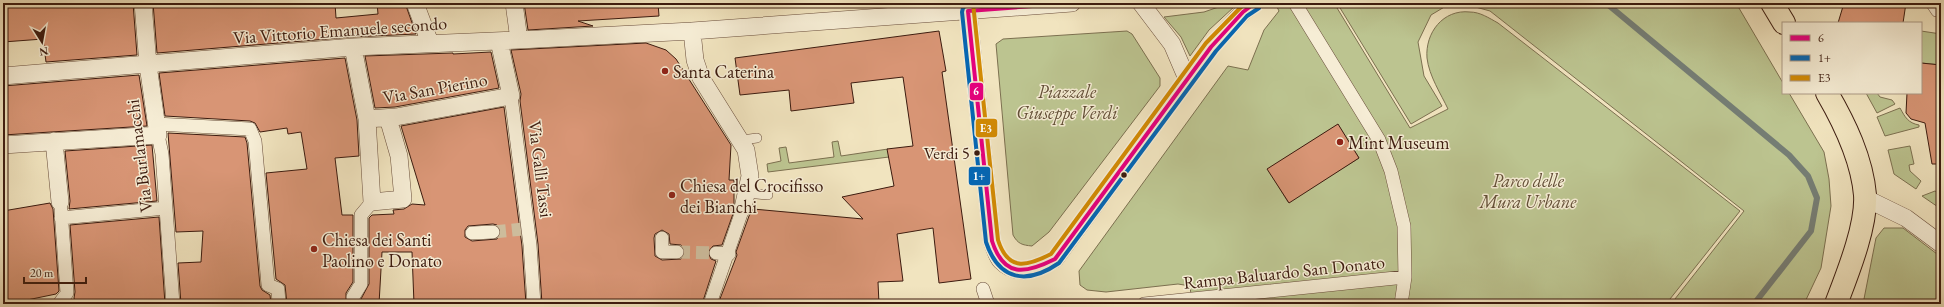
<svg xmlns="http://www.w3.org/2000/svg" width="1944" height="307" font-family="'EB Garamond',serif">
  <style>
    .green { fill: #bcc490; stroke: #7c7050; fill-rule: evenodd }
    .lines { fill: none; stroke-linecap: round; stroke-linejoin: round }
    .stream { stroke: #757d74; stroke-width: 6 }
    .building { fill: #d89575; stroke: #3c1b0f; fill-rule: evenodd }
    .pedestrian-tunnel { stroke: #cdbc9c; stroke-width: 13; stroke-dasharray: 13 6; stroke-linecap: butt }
    .service-casing { stroke: #694d3b; stroke-width: 10 }
    .pedestrian-casing { stroke: #694d3b; stroke-width: 14 }
    .minor-casing { stroke: #694d3b; stroke-width: 18 }
    .primary-casing { stroke: #3c1b0f; stroke-width: 24 }
    .service { stroke: #f6edd5; stroke-width: 9 }
    .pedestrian { stroke: #f6edd5; stroke-width: 13 }
    .minor { stroke: #f6edd5; stroke-width: 17 }
    .primary { stroke: #f1e4bf; stroke-width: 22 }
    .bus-1-casing { stroke: #f6edd5; stroke-width: 7 }
    .bus-2-casing { stroke: #f6edd5; stroke-width: 7 }
    .bus-3-casing { stroke: #f6edd5; stroke-width: 7 }
    .bus-1 { stroke: #e5007d; stroke-width: 4 }
    .bus-2 { stroke: #0566b3; stroke-width: 4 }
    .bus-3 { stroke: #d28a03; stroke-width: 4 }
    .poi-dot { fill: #8f2418; stroke: #f6edd5; stroke-width: 1.5 }
    .bus-dot { fill: #3c1b0f; stroke: #f6edd5; stroke-width: 1.5 }
    .labels { text-anchor: middle; dominant-baseline: central; stroke-width: 3; stroke-linejoin: round; paint-order: stroke }
    .bus-label { font-size: 17px; fill: #3c1b0f; stroke: #f6edd5; text-anchor: end }
    .street-label { font-size: 18px; fill: #3c1b0f; stroke: #f6edd5 }
    .poi-label { font-size: 18px; fill: #3c1b0f; stroke: #f6edd5; text-anchor: start }
    .park-label { font-size: 18px; font-style: italic; fill: #624e36; stroke: #f6edd5 }
    .line-badge { stroke: #f6edd5; stroke-width: 1.5 }
    .badge-label { font-size: 11px; text-anchor: middle; font-weight: bold; fill: #fff }
  </style>
  <rect width="100%" height="100%" fill="#f1e4bf"/>
  <filter id="stains"><feTurbulence type="fractalNoise" baseFrequency=".005" numOctaves="4"/><feColorMatrix values="0 0 0 0 .2 0 0 0 0 .09 0 0 0 0 .02 0 0 0 .5 -.17"/></filter>
  <radialGradient id="worn" r=".72"><stop offset=".6" stop-color="#630" stop-opacity="0"/><stop offset="1" stop-color="#630" stop-opacity=".3"/></radialGradient>
  <path class="green" d="M1230 3H1233L1235 6 1209 30 1190 56 1181 37 1164 17 1204 12Z
    M1275 3H1334L1410 128 1448 109C1441 94 1429 76 1427 58 1425 33 1443 9 1470 12 1480 12 1489 18 1498 23L1740 211 1666 304H1192L1190 286 1178 284 1106 292 1087 290 1080 285 1079 271 1228 66 1248 70 1264 30 1279 11ZM1338 125 1359 158 1288 202 1268 169Z
    M1337 3H1460L1446 6 1431 15 1418 42 1424 76 1442 106 1411 124Z
    M1461 3H1736L1783 83V93H1789L1824 152 1829 179 1831 206 1821 268 1804 304H1671L1744 211 1490 11Z
    M1127 31 1132 34 1160 78V86L1049 232 1032 246C1022 245 1018 244 1013 235L996 44 1003 39Z
    M1921 31 1941 34V65L1921 63Z
    M1866 93H1877L1880 97 1892 100 1895 104 1877 113Z
    M1900 108C1905 117 1908 123 1919 125V127L1885 136 1877 117Z
    M838 141 841 156 888 149 889 157 768 172 767 164 781 161 779 148 786 147 789 163 834 157 832 142Z
    M1910 146 1914 164 1909 165 1910 171 1921 181 1916 189 1894 174 1888 150Z
    M1935 191 1941 194V209L1922 196Z
    M1884 228H1903L1941 257V304H1863L1876 238Z"/>
  <g class="lines">
    <path class="stream" d="M1606 3 1789 155 1808 176 1817 198 1811 231 1754 304"/>
  </g>
  <path class="building" d="M3 3H40V5L65 3H133L137 55 46 62 43 39 3 42Z
    M153 3H335L336 18 378 14 377 3H405L416 34 352 37 157 53Z
    M524 3H658L659 16 578 21 593 26 528 30Z
    M1844 3H1906L1903 23H1838Z
    M939 31 946 71 942 72 971 279 939 283 933 228 897 234 903 281 878 282 879 304H718L737 255 736 252 749 216 753 209 863 219 842 197 894 186 887 149 913 146 903 77 851 83 854 103 791 111 789 90 740 95 735 58Z
    M646 43 666 50 676 59 731 145 729 180H734V211L722 245 713 246 708 252 711 259 716 261 702 304H542L538 244 520 101 521 94 511 50ZM662 230 669 234 670 244 681 245 684 248 685 252 681 259 662 260 655 256 654 238 655 234Z
    M491 52 499 88 395 107 375 108 365 56 453 53V54Z
    M345 58 357 120 359 156 335 158 342 215H353V282L346 293V304H287L285 285 276 279 266 173 307 169 301 132 288 134 287 128 260 132 255 123 250 121 165 116 159 73Z
    M1921 63 1941 65V164H1932L1925 123 1911 119 1906 113 1907 93H1921Z
    M139 75 147 126 3 135V86Z
    M504 107 522 246 526 304H414L412 252H382L379 304H362L361 299 369 284V218L372 215 394 214 393 210 404 209 412 204 425 205 401 126ZM493 224 497 225 501 231 497 239 472 241 465 237V230L468 226Z
    M1338 124 1359 158 1289 203 1267 169Z
    M168 133 245 137 247 143 260 286 262 290 270 295 271 304H181L178 263 201 262 203 231 176 232Z
    M152 145 157 201 69 209 70 201 65 151Z
    M50 203 53 209 59 291 56 294 27 300V304H3V211Z
    M159 217 165 304H76L74 298 75 292 70 225Z"/>
  <g class="lines">
    <path class="pedestrian-tunnel" d="M493 232 523 229
      M677 252 716 253"/>
    <g class="service-casing">
      <path id="service" d="M1930 3 1936 12H1941
        M742 140 757 138
        M747 193 768 195"/>
    </g>
    <g class="pedestrian-casing">
      <path id="pedestrian" d="M1295 3 1379 140 1391 171 1404 226 1405 277 1401 304
        M511 96 530 245 534 304
        M156 124 250 129 255 141 268 285 278 289 279 304
        M158 135 162 154 173 304
        M61 218 166 208
        M472 233 493 232
        M662 238V252H677
        M716 253 729 254
        M983 289 988 304
        M59 304 67 293 61 210
        M354 304 353 297 361 284V215L372 202
        M710 304 743 208
        M1144 304 1405 277"/>
    </g>
    <g class="minor-casing">
      <path id="minor" d="M415 3 430 43
        M514 3 519 40
        M1141 3 1172 44 1187 79
        M968 11 992 241C994 247 997 257 1001 261 1018 278 1037 268 1055 259L1211 47 1243 12 1255 3
        M692 31 695 60 701 78 746 150 750 176 743 208
        M353 47 367 119 396 117 511 96 499 41
        M3 76 353 47 519 40 692 31 1072 3
        M367 119 372 202 403 199 399 156 388 118
        M54 141 60 202
        M3 145 158 135 148 65 143 3
        M1865 198 1906 218 1941 244"/>
    </g>
    <g class="primary-casing">
      <path id="primary" d="M1772 3 1784 23
        M1827 93C1845 124 1862 159 1865 195 1867 226 1847 275 1836 304"/>
    </g>
    <use href="#service" class="service"/>
    <use href="#pedestrian" class="pedestrian"/>
    <use href="#minor" class="minor"/>
    <use href="#primary" class="primary"/>
    <g class="bus-1-casing">
      <path id="bus-1" d="M1072 3 968 11 992 241C1004 278 1025 274 1055 259L1211 47 1243 12 1255 3"/>
    </g>
    <g class="bus-2-casing">
      <path id="bus-2" d="M994 3 966 5 963 8 962 12 986 242C999 281 1027 285 1059 263L1216 51 1247 16 1259 8"/>
    </g>
    <g class="bus-3-casing">
      <path id="bus-3" d="M973 3 998 240C1008 271 1026 267 1051 254L1206 43 1245 3"/>
    </g>
    <use href="#bus-1" class="bus-1"/>
    <use href="#bus-2" class="bus-2"/>
    <use href="#bus-3" class="bus-3"/>
  </g>
  <g class="poi-dot">
    <circle cx="665" cy="71" r="4"/>
    <circle cx="1340" cy="142" r="4"/>
    <circle cx="672" cy="195" r="4"/>
    <circle cx="314" cy="249" r="4"/>
  </g>
  <g class="bus-dot">
    <circle cx="977" cy="153" r="3.5"/>
    <circle cx="1124" cy="175" r="3.5"/>
  </g>
  <g class="labels">
    <g class="bus-label">
      <text x="970" y="153">Verdi 5</text>
    </g>
    <g class="street-label">
      <text transform="translate(340 30) rotate(-4)">Via Vittorio Emanuele secondo</text>
      <text transform="translate(435 88) rotate(-10)">Via San Pierino</text>
      <text transform="translate(139 156) rotate(-97)">Via Burlamacchi</text>
      <text transform="translate(541 169) rotate(83)">Via Galli Tassi</text>
      <text transform="translate(1284 272) rotate(-6)">Rampa Baluardo San Donato</text>
    </g>
    <g class="poi-label">
      <text x="673" y="71">Santa Caterina</text>
      <text x="1348" y="142">Mint Museum</text>
      <text x="680" y="185">Chiesa del Crocifisso<tspan x="680" dy="21">dei Bianchi</tspan></text>
      <text x="322" y="239">Chiesa dei Santi<tspan x="322" dy="21">Paolino e Donato</tspan></text>
    </g>
    <g class="park-label">
      <text x="1067" y="91">Piazzale<tspan x="1067" dy="21">Giuseppe Verdi</tspan></text>
      <text x="1528" y="180">Parco delle<tspan x="1528" dy="21">Mura Urbane</tspan></text>
    </g>
  </g>
  <g class="line-badge">
    <rect x="969" y="82" width="15" height="19" rx="4" fill="#e5007d"/>
    <rect x="975" y="118" width="23" height="20" rx="4" fill="#d28a03"/>
    <rect x="968" y="166" width="23" height="20" rx="4" fill="#0566b3"/>
  </g>
  <g class="badge-label">
    <text x="976" y="95">6</text>
    <text x="986" y="132">E3</text>
    <text x="979" y="180">1+</text>
  </g>
  <rect width="1944" height="307" fill="none" stroke="#f1e4bf" stroke-width="16"/>
  <rect x="4" y="4" width="1936" height="299" fill="none" stroke="#3c1b0f" stroke-width="2"/>
  <rect x="8" y="8" width="1928" height="291" fill="none" stroke="#3c1b0f"/>
  <rect x="1782" y="22" width="140" height="72" fill="#f6edd5" stroke="#ac9986"/>
  <rect x="1790" y="35" width="20" height="6" fill="#e5007d" stroke="#ac9986"/>
  <text x="1818" y="42" font-size="12" fill="#3c1b0f">6</text>
  <rect x="1790" y="55" width="20" height="6" fill="#0566b3" stroke="#ac9986"/>
  <text x="1818" y="62" font-size="12" fill="#3c1b0f">1+</text>
  <rect x="1790" y="75" width="20" height="6" fill="#d28a03" stroke="#ac9986"/>
  <text x="1818" y="82" font-size="12" fill="#3c1b0f">E3</text>
  <g transform="translate(42 42) rotate(169)" stroke="#f6edd5" stroke-width="3" paint-order="stroke">
  <path d="M0-3L7 15L0 10L-7 15Z" fill="#3c1b0f"/>
  <text y="-6" font-size="11" font-weight="bold" text-anchor="middle" fill="#3c1b0f">N</text>
  </g>
  <path d="M24 277v6h62v-6" fill="none" stroke="#3c1b0f" stroke-width="2"/>
  <text x="30" y="277" font-size="12" fill="#3c1b0f" stroke="#f6edd5" stroke-width="3" paint-order="stroke">20 m</text>
  <rect width="100%" height="100%" filter="url(#stains)"/>
  <rect width="100%" height="100%" fill="url(#worn)"/>
</svg>
